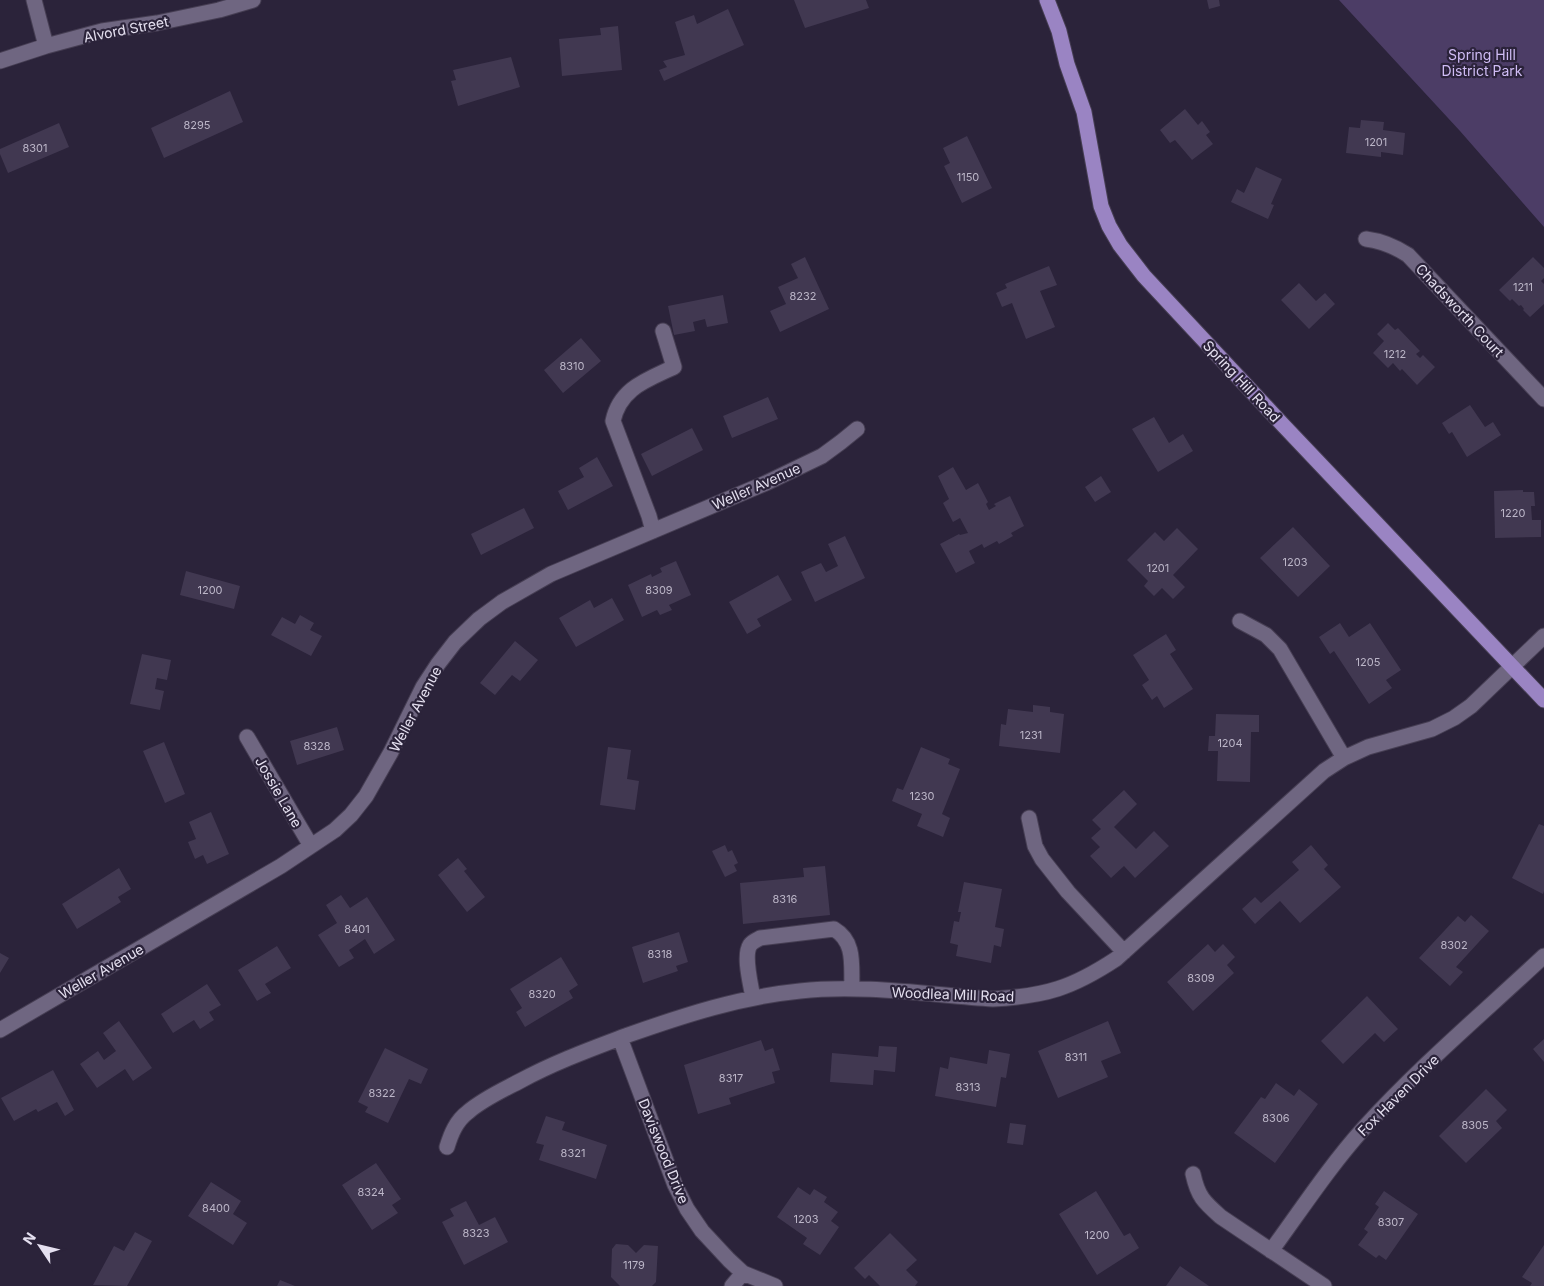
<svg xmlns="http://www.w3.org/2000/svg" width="1544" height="1286" font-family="Inter,sans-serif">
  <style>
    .green { fill: #4c3d66 }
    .building { fill: #413851 }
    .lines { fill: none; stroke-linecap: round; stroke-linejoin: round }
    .minor-casing { stroke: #463e53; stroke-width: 17 }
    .major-casing { stroke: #463e53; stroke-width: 17 }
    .minor { stroke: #6f6681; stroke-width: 15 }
    .major { stroke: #9a84c3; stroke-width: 15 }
    .labels { text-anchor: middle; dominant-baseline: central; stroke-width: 4.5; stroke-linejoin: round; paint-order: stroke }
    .number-label { font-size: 11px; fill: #bcb6c8 }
    .street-label { font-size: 14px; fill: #e5e0f0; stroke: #2b233a }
    .park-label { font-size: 14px; fill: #cfbcf4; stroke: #2b233a }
  </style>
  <rect width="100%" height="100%" fill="#2b233a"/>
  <path class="green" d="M1339 0H1544V227L1460 131Z"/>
  <path class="building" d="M794 0H866L869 8 805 28Z
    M1207 0H1219L1220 6 1209 9Z
    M728 9 744 45 664 81 659 70 667 67 663 61 685 55 675 22 694 15 697 24Z
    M618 26 622 70 562 76 559 39 601 35 600 28Z
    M511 57 520 87 458 106 451 81 456 80 453 70Z
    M230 91 243 122 164 158 151 128Z
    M1185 109 1198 125 1202 121 1210 132 1206 135 1213 144 1192 160 1175 140 1170 143 1160 130Z
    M1361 120 1384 122 1383 130 1405 133 1403 155 1381 152V157L1346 153 1349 127 1360 128Z
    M59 123 69 147 8 173 0 154V149Z
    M967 136 992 188 962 203 944 166 950 163 943 148Z
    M1256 167 1282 179 1271 204 1274 205 1268 219 1231 202 1237 189 1244 193Z
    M805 257 829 309 780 332 770 311 786 304 778 287 798 278 791 264Z
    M1533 257 1544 268V278L1541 281 1544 284V304L1530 317 1523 310 1524 309 1521 305 1519 306 1512 299 1510 301 1499 290Z
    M1049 266 1057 285 1040 291 1055 327 1026 339 1012 303 1002 307 996 293 1007 288 1005 284Z
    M1299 283 1316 301 1325 293 1335 304 1309 329 1281 300Z
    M723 295 728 323 707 327 705 319 693 322 695 331 674 335 668 306Z
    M1388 323 1395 330 1398 328 1420 351 1416 354 1420 358 1423 355 1435 367 1417 385 1402 369 1400 371 1393 363 1388 368 1373 353 1384 341 1377 334Z
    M581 338 601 361 563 393 544 370Z
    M768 397 778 419 732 438 723 416Z
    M1470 405 1485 427 1493 422 1501 435 1467 457 1452 432 1449 434 1442 423Z
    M1154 417 1169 443 1183 434 1193 451 1158 472 1132 429Z
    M692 428 703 450 652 476 641 454Z
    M597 457 613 486 568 510 558 491 584 477 579 468Z
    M953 467 966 490 978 483 988 502 986 504 989 510 996 506 994 504 1010 496 1024 526 1011 533 1013 536 999 544 997 541 984 548 982 544 969 551 975 563 956 573 940 544 959 534 960 535 968 533 960 518 953 522 943 503 949 499 938 476Z
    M1101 476 1111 492 1095 502 1085 487Z
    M1523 490V492H1534L1535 506H1531L1532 520H1541V537L1495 538 1494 491Z
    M524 508 534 528 481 555 471 534Z
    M1293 527 1330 566 1298 597 1260 558Z
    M1177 528 1198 549 1173 575 1185 587 1173 599 1162 588 1154 596 1144 586 1148 581 1127 560 1155 532 1164 541Z
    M845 536 865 578 815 602 801 572 821 563 826 572 838 566 828 544Z
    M676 561 691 595 669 605 672 610 660 615 657 610 642 617 628 585 651 574 652 577 662 572 660 568Z
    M186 571 240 586 234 609 180 595Z
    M778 575 792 600 757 619 761 626 747 634 729 602Z
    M612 598 624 620 576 647 559 618 590 600 594 608Z
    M300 615 314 623 310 630 322 636 311 656 271 635 282 617 295 624Z
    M1340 623 1349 637 1370 623 1401 670 1386 680 1392 688 1369 704 1334 651 1330 654 1319 637Z
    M1166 634 1176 650 1170 654 1193 689 1164 708 1157 696 1152 700 1142 685 1149 680 1133 655Z
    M515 641 538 660 520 681 512 675 495 695 480 683Z
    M142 654 171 660 167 680 157 678 155 689 164 691 160 710 130 704Z
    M1033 705 1050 707V712L1064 714 1060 753 999 746 1001 724 1006 725 1008 709 1033 712Z
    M1216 714 1259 715V732H1251L1250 782 1217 781 1218 751H1208L1209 736H1215Z
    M337 727 344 750 297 765 290 741Z
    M164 742 185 794 165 803 143 751Z
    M608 747 631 750 627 779 639 781 635 810 600 805Z
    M921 747 950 759 948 764 960 769 942 814 950 818 943 837 917 826 922 814 892 801 897 788 903 790Z
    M1124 790 1137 804 1114 827 1136 849 1154 831 1169 846 1135 878 1124 866 1111 878 1090 856 1100 847 1091 838 1101 829 1092 820Z
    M211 812 229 854 207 864 203 855 195 859 188 842 196 839 189 822Z
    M1539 824 1544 826V891L1543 894 1512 878Z
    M725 845 728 852 732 850 738 863 734 865 737 871 725 877 712 851Z
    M1311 845 1328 865 1324 869 1341 887 1300 923 1280 901 1255 924 1242 909 1255 897 1261 903 1299 870 1292 862Z
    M458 858 467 869 464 871 485 897 467 912 438 875Z
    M825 866 830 915 743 924 740 883 804 877 803 868Z
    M119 868 131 889 118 897 121 902 77 929 62 904Z
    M964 882 1002 889 995 927 1004 929 1001 947 994 945 991 963 956 956 958 945 950 943 954 921 959 922 961 912H958Z
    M341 895 350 908 367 897 395 940 374 954 365 939 349 950 354 958 339 967 318 935 337 923 326 905Z
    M1471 915 1489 931 1456 967 1463 972 1450 986 1419 958 1458 916 1465 922Z
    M679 932 688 962 676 966 678 971 643 983 632 947Z
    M1208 944 1215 952 1223 944 1235 957 1227 965 1234 973 1193 1011 1167 982Z
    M277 946 291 968 265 984 271 993 257 1001 238 970Z
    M0 953 9 958 0 973Z
    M561 957 578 985 569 991 573 998 525 1027 516 1012 522 1008 510 989Z
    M207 984 221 1005 209 1012 214 1020 200 1029 194 1020 173 1033 161 1014Z
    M1367 996 1398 1029 1384 1042 1375 1033 1343 1064 1321 1041Z
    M119 1021 152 1068 133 1081 125 1069 97 1088 80 1064 98 1051 104 1060 116 1051 103 1033Z
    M1108 1021 1121 1053 1101 1061 1108 1077 1058 1098 1038 1051Z
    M1544 1039V1062L1533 1049Z
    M761 1040 765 1051 773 1048 780 1070 772 1072 775 1083 729 1098 731 1104 698 1114 684 1065Z
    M879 1046 897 1047 895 1072 874 1070 873 1085 830 1082 832 1053 878 1057Z
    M385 1048 428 1069 421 1084 409 1079 388 1123 365 1112 368 1107 358 1102Z
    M989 1050 1010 1054 1006 1078 1001 1077 996 1107 935 1096 940 1067 948 1069 950 1057 987 1064Z
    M53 1070 74 1110 65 1116 57 1102 38 1112 36 1109 14 1121 1 1098Z
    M1276 1083 1294 1096 1299 1089 1318 1104 1275 1163 1234 1133 1261 1097 1265 1099Z
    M1486 1089 1507 1110 1496 1121 1502 1128 1466 1163 1439 1136Z
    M546 1116 565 1122 562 1130 607 1145 596 1179 539 1160 544 1145 536 1143Z
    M1010 1123 1026 1125 1023 1145 1007 1143Z
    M376 1163 401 1199 392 1205 398 1213 372 1230 342 1185Z
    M211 1182 241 1201 233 1214 247 1223 233 1245 188 1216Z
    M798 1187 810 1195 814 1189 827 1197 824 1202 838 1212 831 1221 839 1227 820 1255 803 1244 807 1238 777 1217Z
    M1096 1191 1124 1236 1130 1233 1139 1248 1097 1275 1059 1214Z
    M1384 1191 1418 1214 1386 1260 1379 1255 1376 1258 1358 1245 1368 1232 1364 1229 1379 1207 1375 1204Z
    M466 1201 479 1225 495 1217 508 1242 464 1265 442 1222 454 1216 450 1209Z
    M135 1232 152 1241 127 1286 93 1285 114 1246 124 1251Z
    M890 1233 917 1260 906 1270 918 1282 915 1286H880L869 1275 865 1279 854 1268Z
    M616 1244 628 1245 636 1253 644 1245 658 1246 656 1282 652 1286H620L611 1277 612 1249Z
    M1544 1245V1286H1530L1532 1283 1522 1277Z
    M1180 1266 1209 1286H1166Z
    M280 1280 295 1286H277Z"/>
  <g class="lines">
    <g class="minor-casing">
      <path id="minor" d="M34 0 46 46
        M0 61 46 46 102 31 157 23 219 10 253 0
        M1366 239C1382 241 1394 246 1408 255L1544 399
        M653 531 649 516 613 421C620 388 647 380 674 367L663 331
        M1240 621 1266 635 1280 649 1344 758
        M247 737 311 846
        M1029 818 1035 846 1042 859 1068 892 1124 952
        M753 998C751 985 743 956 750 945 753 941 757 940 760 938L834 929C856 942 851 966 852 989
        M0 1030 281 866 335 830 351 815 366 796 391 752 423 687 438 664 455 642 479 619 502 602 551 574 766 483 822 456 841 442 857 429
        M620 1038 675 1185 687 1209 702 1231 729 1260 743 1273 775 1286
        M447 1147C451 1134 456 1121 468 1112 483 1099 503 1090 520 1081 555 1062 591 1049 628 1035 685 1015 740 997 800 991 862 984 931 995 993 999 1046 996 1072 988 1116 959L1324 771 1344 758 1368 747 1432 729 1454 718 1471 706 1544 636
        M1193 1174C1198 1197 1204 1202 1221 1217L1324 1286
        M1271 1251C1301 1210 1329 1167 1363 1129 1419 1067 1483 1013 1544 956
        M732 1286 743 1273"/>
    </g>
    <g class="major-casing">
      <path id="major" d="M1047 0 1059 31 1067 64 1084 112 1101 206 1109 226 1120 245 1144 276 1283 425 1544 700"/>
    </g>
    <use href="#minor" class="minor"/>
    <use href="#major" class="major"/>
  </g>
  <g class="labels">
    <g class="number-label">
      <text x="197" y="125">8295</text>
      <text x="1376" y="142">1201</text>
      <text x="35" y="148">8301</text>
      <text x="968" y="177">1150</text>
      <text x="1523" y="287">1211</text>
      <text x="803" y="296">8232</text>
      <text x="1395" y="354">1212</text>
      <text x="572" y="366">8310</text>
      <text x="1513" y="513">1220</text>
      <text x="1295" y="562">1203</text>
      <text x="1158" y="568">1201</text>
      <text x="210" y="590">1200</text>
      <text x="659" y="590">8309</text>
      <text x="1368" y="662">1205</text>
      <text x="1031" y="735">1231</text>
      <text x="1230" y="743">1204</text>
      <text x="317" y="746">8328</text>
      <text x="922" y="796">1230</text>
      <text x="785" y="899">8316</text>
      <text x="357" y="929">8401</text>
      <text x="1454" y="945">8302</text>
      <text x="660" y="954">8318</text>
      <text x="1201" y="978">8309</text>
      <text x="542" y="994">8320</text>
      <text x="1076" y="1057">8311</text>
      <text x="731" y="1078">8317</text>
      <text x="968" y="1087">8313</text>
      <text x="382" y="1093">8322</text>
      <text x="1276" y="1118">8306</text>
      <text x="1475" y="1125">8305</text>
      <text x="573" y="1153">8321</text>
      <text x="371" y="1192">8324</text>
      <text x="216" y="1208">8400</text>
      <text x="806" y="1219">1203</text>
      <text x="1391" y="1222">8307</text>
      <text x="476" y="1233">8323</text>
      <text x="1097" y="1235">1200</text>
      <text x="634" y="1265">1179</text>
    </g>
    <g class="street-label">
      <text transform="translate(126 29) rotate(-11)">Alvord Street</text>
      <text transform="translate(1460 310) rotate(47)">Chadsworth Court</text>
      <text transform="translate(1242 381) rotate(47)">Spring Hill Road</text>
      <text transform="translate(756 486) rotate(-24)">Weller Avenue</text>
      <text transform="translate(415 709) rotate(-62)">Weller Avenue</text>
      <text transform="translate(279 792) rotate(60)">Jossie Lane</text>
      <text transform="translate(101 971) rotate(-30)">Weller Avenue</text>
      <text transform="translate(953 994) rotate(2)">Woodlea Mill Road</text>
      <text transform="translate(1398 1095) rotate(-45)">Fox Haven Drive</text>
      <text transform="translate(664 1151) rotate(68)">Daviswood Drive</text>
    </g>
    <g class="park-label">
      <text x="1482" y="54">Spring Hill<tspan x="1482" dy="16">District Park</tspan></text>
    </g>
  </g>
  <g transform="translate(40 1246) rotate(305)" stroke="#2b233a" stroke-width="4" paint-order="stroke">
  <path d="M0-4L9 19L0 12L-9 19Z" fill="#e5e0f0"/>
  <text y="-8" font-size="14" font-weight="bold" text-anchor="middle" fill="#e5e0f0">N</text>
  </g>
</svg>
